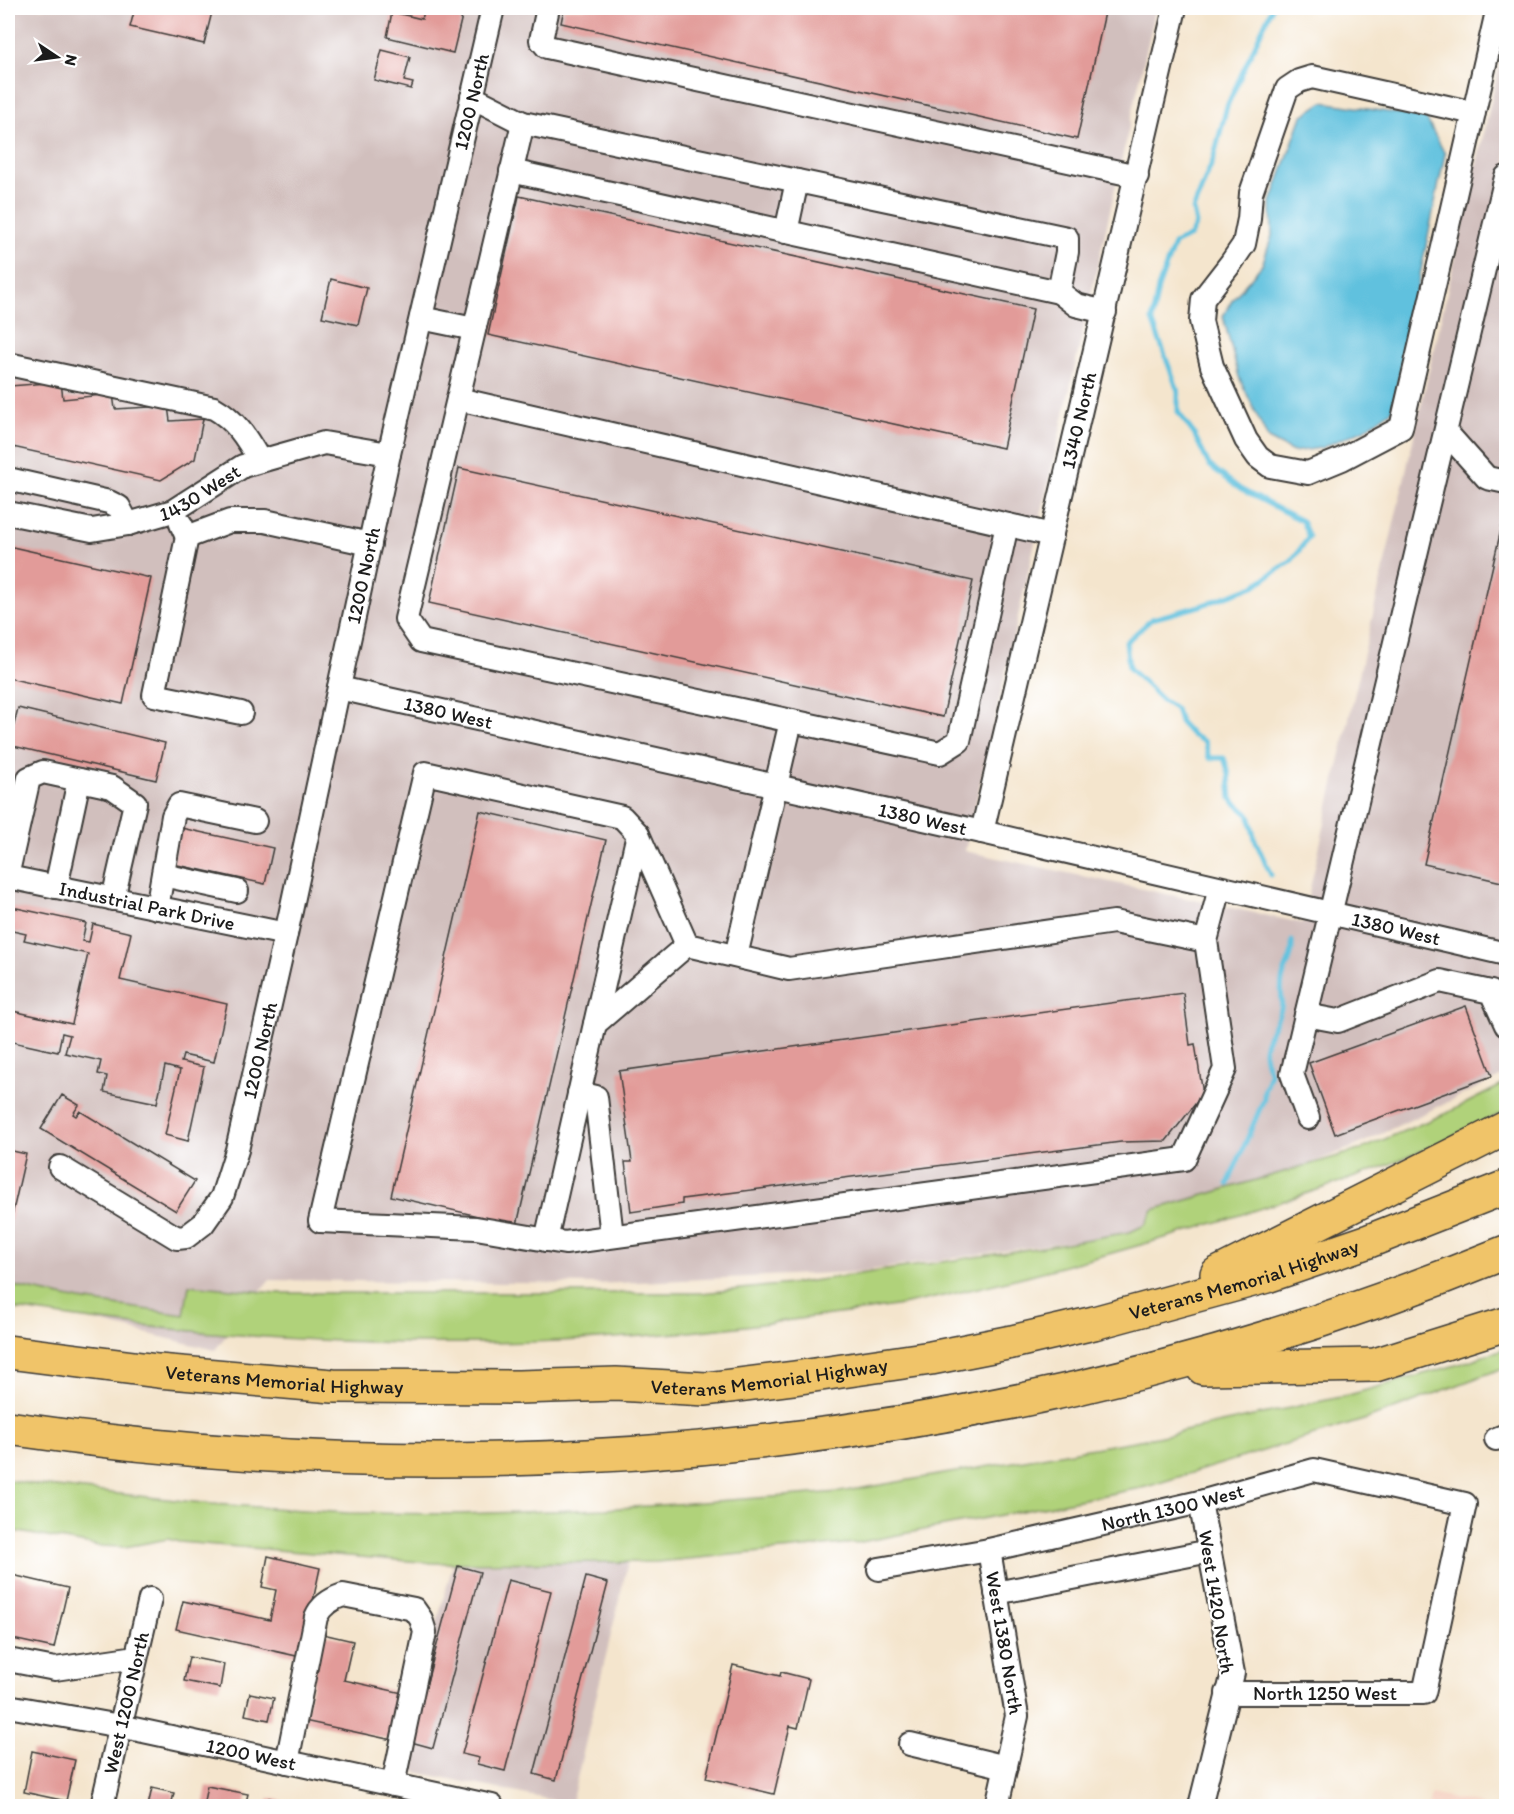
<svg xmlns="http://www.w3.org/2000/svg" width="1514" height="1814" font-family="Itim,sans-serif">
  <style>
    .built { fill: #f5d2c2 }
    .industrial { fill: #d1bfbd }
    .green { fill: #b0d27a; stroke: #66774b; stroke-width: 1.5 }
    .water { fill: #60c1de; stroke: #3e6e7d; stroke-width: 1.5 }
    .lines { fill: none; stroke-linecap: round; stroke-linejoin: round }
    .stream { stroke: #60c1de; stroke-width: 5 }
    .building { fill: #e29b99 }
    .minor-casing { stroke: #3c3a37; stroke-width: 26 }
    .highway-casing { stroke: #3c3a37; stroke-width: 36 }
    .minor { stroke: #fff; stroke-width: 22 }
    .highway { stroke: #f0c469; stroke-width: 33 }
    .labels { text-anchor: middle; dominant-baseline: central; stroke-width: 4.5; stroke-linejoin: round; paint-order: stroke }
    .street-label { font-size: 20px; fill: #1c1c1c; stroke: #fff }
  </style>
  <rect width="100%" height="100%" fill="#fff"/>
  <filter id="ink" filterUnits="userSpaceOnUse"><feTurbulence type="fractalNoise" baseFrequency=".0167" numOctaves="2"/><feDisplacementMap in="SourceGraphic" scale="12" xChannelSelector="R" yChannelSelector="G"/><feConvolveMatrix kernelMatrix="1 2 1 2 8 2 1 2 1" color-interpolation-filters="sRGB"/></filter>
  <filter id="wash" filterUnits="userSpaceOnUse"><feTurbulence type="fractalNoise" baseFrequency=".008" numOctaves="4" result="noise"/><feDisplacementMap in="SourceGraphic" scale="24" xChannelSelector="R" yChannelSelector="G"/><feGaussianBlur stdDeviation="1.35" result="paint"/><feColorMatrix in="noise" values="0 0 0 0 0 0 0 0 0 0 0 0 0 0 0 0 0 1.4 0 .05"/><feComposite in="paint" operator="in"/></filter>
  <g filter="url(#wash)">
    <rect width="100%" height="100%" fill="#f4e5cd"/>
    <path class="built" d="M1315 1792 1377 1806H1311Z
      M1431 1794 1486 1806H1428Z"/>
    <path class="industrial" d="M8 8H1156L965 851 1302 923 1506 36V1074L1358 1145 1128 1233 856 1272 596 1284 269 1280 215 1350 8 1300Z
      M628 1562 571 1804 397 1768 453 1564Z"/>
    <path class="green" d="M1506 1083V1111C1465 1131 1423 1152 1380 1168 1312 1193 1244 1214 1175 1235 1086 1261 996 1286 906 1304 871 1311 834 1314 799 1319 537 1356 269 1349 8 1308V1285L80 1300 184 1315 189 1285 276 1293H701L791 1284 1043 1247 1130 1232 1145 1225 1153 1210 1359 1150 1449 1112Z
      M1506 1348V1367L1367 1419 1146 1487 856 1543 657 1562 433 1563 179 1542 168 1539 125 1547 98 1546 8 1530V1480L38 1485 212 1504 348 1513 461 1514 606 1509 840 1492 1157 1437 1345 1396 1463 1363Z"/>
    <path class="water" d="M1323 102 1426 118 1445 154 1392 410 1365 429 1321 448 1293 452 1268 439 1239 377 1223 316 1233 299 1262 265 1272 236 1271 202 1302 116Z"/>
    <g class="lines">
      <path class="stream" d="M1271 875 1255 840 1249 815 1231 799 1229 774 1224 758H1209L1205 742 1192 735 1180 722 1176 709 1162 700 1129 668 1126 642 1152 619 1200 606 1254 586 1292 560 1309 537 1302 521 1240 489 1209 465 1194 434 1178 412V391L1152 320 1158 288 1174 244 1190 236 1196 224 1193 210 1213 160 1227 106 1272 8
        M1228 1184 1264 1099V1091L1270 1073C1255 1041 1272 1037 1281 1009 1283 1000 1280 990 1282 981 1285 965 1293 961 1292 941"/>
    </g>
    <g id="blocks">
      <path class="building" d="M135 8H213L204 44 130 27Z
        M425 8H464L453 53 387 37 392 12 422 19Z
        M564 8H1106L1077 139 561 23Z
        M382 50 410 57 404 81 413 83 411 89 374 80Z
        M519 196 1033 309 1003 448 488 335Z
        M331 279 367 288 358 325 322 317Z
        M8 378H9L10 386 61 382 63 399 113 394 115 409 168 406 170 421 203 419 195 459 161 480 8 446Z
        M459 468 973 581 943 717 429 603Z
        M1506 508V883L1424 864Z
        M8 546 151 578 123 704 8 678Z
        M18 708 165 743 156 780 9 745Z
        M480 811 606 840 517 1225 391 1196Z
        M181 828 273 848 265 884 173 864Z
        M12 907 86 923 82 941 89 942 93 924 131 933 120 980 227 1004 214 1062 183 1055 181 1062 204 1067 188 1141 165 1135 180 1070 165 1066 157 1103 104 1092 107 1076 98 1074 101 1061 65 1053 70 1035 62 1033 58 1052 8 1041V1010L72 1024 88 954 24 940 26 934 8 930Z
        M1183 993 1190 1045 1195 1044 1203 1094 1166 1141 1121 1142 682 1199V1204L631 1212 625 1162H632L619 1071Z
        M1466 1006 1492 1076 1335 1134 1309 1063Z
        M62 1095 79 1105 73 1114 76 1116 80 1111 195 1181 176 1211 41 1129Z
        M8 1150 26 1154 8 1233Z
        M268 1556 320 1568 301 1657 176 1629 183 1601 270 1620 276 1590 262 1587Z
        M458 1566 480 1572 433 1748 411 1742Z
        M8 1574 68 1588 54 1648 8 1638Z
        M586 1577 608 1583 556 1780 534 1774Z
        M508 1580 551 1591 505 1771 477 1764 479 1758 462 1754Z
        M323 1634 353 1641 344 1680 407 1694 397 1741 304 1721Z
        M189 1657 224 1664 220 1688 184 1681Z
        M733 1665 780 1676 781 1672 809 1679 798 1728 790 1726 774 1794 706 1778Z
        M250 1693 274 1698 269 1720 245 1715Z
        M32 1751 75 1760 66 1801 24 1792Z
        M207 1786 248 1794 245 1806H203Z
        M152 1788 174 1793 171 1806H148Z
        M269 1798 302 1806H267Z"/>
    </g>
  </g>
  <g filter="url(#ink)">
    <use href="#blocks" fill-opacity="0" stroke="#3c3a37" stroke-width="1.5"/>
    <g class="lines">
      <g class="minor-casing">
        <g id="minor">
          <path d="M548 8 541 40 547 47 1137 176"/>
          <path d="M472 97 523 123 1067 238V252L1059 292 1076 305 1105 312"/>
          <path d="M1474 113 1312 77 1299 81 1287 89 1251 193 1249 219 1244 244 1231 263 1203 299 1201 321 1212 366 1246 440 1258 457 1270 466 1308 473 1342 459 1401 428C1433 291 1465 153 1496 16L1501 8"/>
          <path d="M523 123 406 619 421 641 940 753 959 741 1007 525"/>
          <path d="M511 171 1059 292"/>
          <path d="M786 232 797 181"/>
          <path d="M421 318 474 329"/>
          <path d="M8 364 214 408C237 421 247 439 260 461"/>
          <path d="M458 399 1052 535"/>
          <path d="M1446 432 1487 478 1506 482"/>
          <path d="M8 479 109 502 119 507 128 524"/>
          <path id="s1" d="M8 513 92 530 128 524 173 511 243 466 324 443 389 454"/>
          <path d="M181 524 187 537 230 521H265L370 544"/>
          <path d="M187 537 154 695 241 713"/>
          <path id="s2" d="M339 688 982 832 1506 954"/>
          <path id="s3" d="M982 832 1175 8"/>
          <path d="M8 872 29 778 43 772 112 787 135 803 113 899"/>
          <path d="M163 875 237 891"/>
          <path id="s4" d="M8 877 286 934"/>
          <path d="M56 887 79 780"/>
          <path d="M157 908 173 816 179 805 255 821"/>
          <path d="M1206 941 1114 922 789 969 687 945 638 834 622 817 425 773 320 1221 476 1228 565 1243 1184 1159 1225 1069 1206 941 1220 888"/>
          <path d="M736 956 791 721"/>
          <path d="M1306 1015 1338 1021 1440 981 1491 992 1506 1025"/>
          <path d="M595 1024 687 945"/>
          <path d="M579 1093 596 1097 612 1236"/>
          <path d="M1308 1118 1292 1074 1506 177"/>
          <path id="s5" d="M60 1167 177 1238 186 1237 203 1224 222 1197 237 1150 286 934 389 454 493 8"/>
          <path d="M546 1240 638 834"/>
          <path d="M1496 1439 1506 1435"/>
          <path id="s6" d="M989 1550 1017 1716 997 1806"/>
          <path id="s7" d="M879 1569 989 1550 1200 1502 1314 1470 1465 1504 1424 1693H1227"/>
          <path d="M996 1593 1210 1551"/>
          <path d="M8 1660 55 1669 136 1657"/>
          <path id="s8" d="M8 1706 120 1726 492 1806"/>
          <path d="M910 1744 1006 1767"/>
          <path d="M287 1762 316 1617C321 1605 331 1599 343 1595L414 1609 421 1619 425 1632 393 1785"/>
          <path id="s9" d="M102 1806 150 1599"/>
          <path d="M1200 1806 1233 1673 1200 1502"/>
        </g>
      </g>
      <g class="highway-casing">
        <g id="highway">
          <path d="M1217 1274 1506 1128"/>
          <path id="s10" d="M8 1352 158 1371 333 1386 519 1387 616 1384 706 1389 794 1378 931 1358 1012 1342 1094 1323 1267 1276 1369 1241 1506 1187"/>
          <path d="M1203 1368 1375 1365 1506 1324"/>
          <path d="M8 1428C513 1503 1033 1446 1506 1252"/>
        </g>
      </g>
      <use href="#minor" class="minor"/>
      <use href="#highway" class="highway"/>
    </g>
  </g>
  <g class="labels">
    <g class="street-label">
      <text stroke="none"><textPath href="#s5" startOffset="1324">1200 North</textPath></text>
      <text stroke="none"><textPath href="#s3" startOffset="423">1340 North</textPath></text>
      <text stroke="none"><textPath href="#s1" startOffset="201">1430 West</textPath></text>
      <text stroke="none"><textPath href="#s5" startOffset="838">1200 North</textPath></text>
      <text stroke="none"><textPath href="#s2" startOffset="112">1380 West</textPath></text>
      <text stroke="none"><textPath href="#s2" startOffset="598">1380 West</textPath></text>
      <text stroke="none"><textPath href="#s4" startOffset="142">Industrial Park Drive</textPath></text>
      <text stroke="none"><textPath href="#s2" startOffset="1084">1380 West</textPath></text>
      <text stroke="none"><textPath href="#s5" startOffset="352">1200 North</textPath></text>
      <text stroke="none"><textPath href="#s10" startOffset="1250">Veterans Memorial Highway</textPath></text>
      <text stroke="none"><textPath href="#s10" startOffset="764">Veterans Memorial Highway</textPath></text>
      <text stroke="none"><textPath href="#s10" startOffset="278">Veterans Memorial Highway</textPath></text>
      <text stroke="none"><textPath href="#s7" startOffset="300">North 1300 West</textPath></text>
      <text transform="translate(1217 1602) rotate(81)">West 1420 North</text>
      <text stroke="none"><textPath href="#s6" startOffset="94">West 1380 North</textPath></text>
      <text x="1325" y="1693">North 1250 West</text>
      <text stroke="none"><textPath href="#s9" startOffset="106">West 1200 North</textPath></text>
      <text stroke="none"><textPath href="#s8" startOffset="248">1200 West</textPath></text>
    </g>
  </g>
  <rect width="1514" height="1814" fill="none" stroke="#fff" stroke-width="30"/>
  <g transform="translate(57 57) rotate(103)" stroke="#ffffff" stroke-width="4.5" paint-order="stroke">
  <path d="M0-4.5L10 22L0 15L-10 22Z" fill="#1c1c1c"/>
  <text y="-9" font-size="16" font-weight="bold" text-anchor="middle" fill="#1c1c1c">N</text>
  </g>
</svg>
